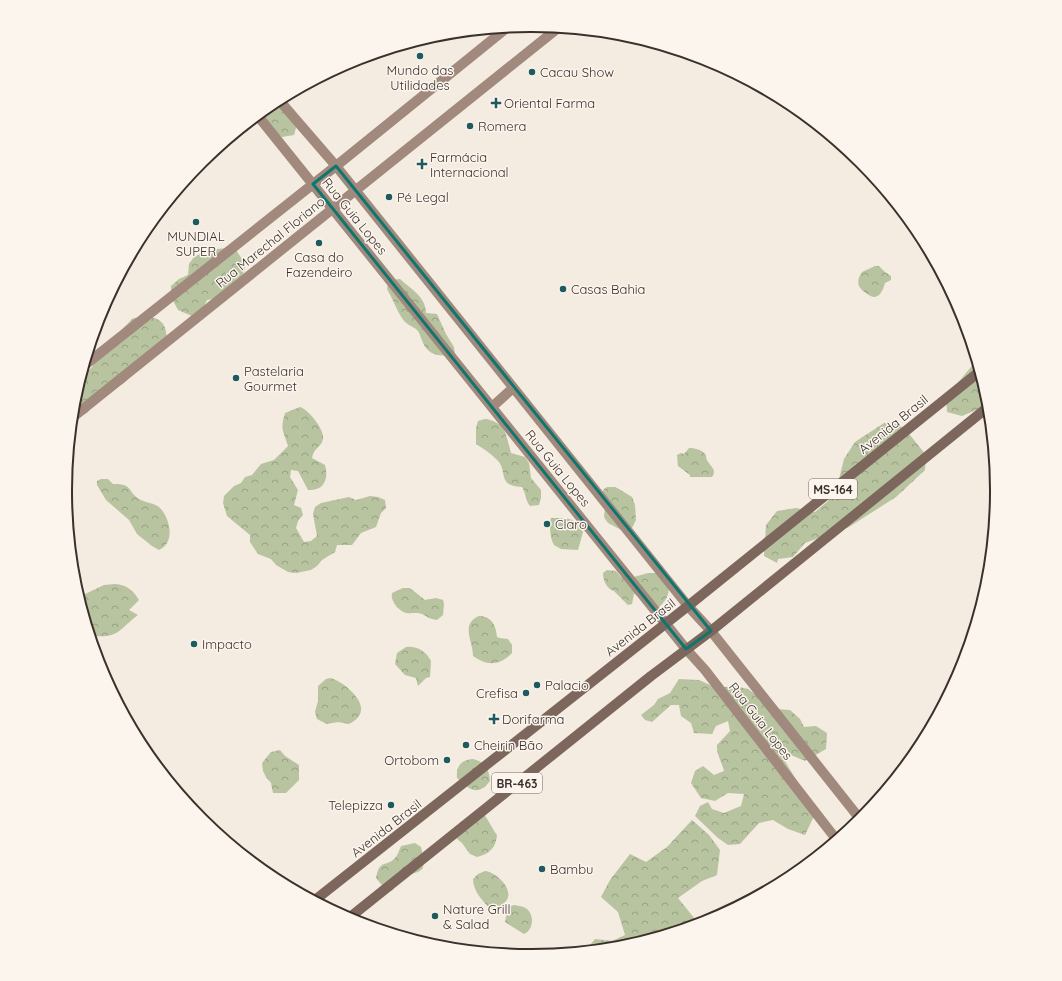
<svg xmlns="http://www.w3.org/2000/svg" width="1062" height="981" font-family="Quicksand,sans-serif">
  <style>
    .forest { fill: url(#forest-crowns) }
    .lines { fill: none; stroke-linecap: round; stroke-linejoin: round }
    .secondary { stroke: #a18a7d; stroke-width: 10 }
    .primary { stroke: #7d675c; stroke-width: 10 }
    .marked { fill: none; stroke: #0f766e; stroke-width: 3; stroke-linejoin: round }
    .poi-dot { fill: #1f5a5e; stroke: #fbf5ee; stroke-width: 1.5 }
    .labels { text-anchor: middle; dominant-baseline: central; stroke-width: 3; stroke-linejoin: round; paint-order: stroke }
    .shield { fill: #fbf5ee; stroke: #756b66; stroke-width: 1 }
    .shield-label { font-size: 12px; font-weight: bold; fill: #3b302b }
    .poi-label { font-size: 13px; fill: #3b302b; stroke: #fbf5ee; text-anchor: start }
    .street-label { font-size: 13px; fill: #3b302b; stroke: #fbf5ee }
    .rim { fill: none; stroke: #3b302b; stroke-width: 2 }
  </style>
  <defs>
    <pattern id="forest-crowns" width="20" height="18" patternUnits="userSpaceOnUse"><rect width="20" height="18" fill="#b8c4a0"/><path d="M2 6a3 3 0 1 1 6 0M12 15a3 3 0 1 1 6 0" fill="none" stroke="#97a083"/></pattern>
  </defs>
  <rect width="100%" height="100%" fill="#f4ebe1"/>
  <path class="forest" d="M280 99 297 124 294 135 282 137 275 133 257 116 273 103Z
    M228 248 236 250 244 262 245 270 241 277 238 278 214 299 207 300 202 311 192 316 178 310 171 297V286L179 279 188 275 189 264 194 257 200 254H211L217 249Z
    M875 266H879L885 272 891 276V280L885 283C882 294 877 302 866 293 857 287 856 281 862 272Z
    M400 279C411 289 426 297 426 313L437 314 446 334 454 347 455 354C441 357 429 356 423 343 421 339 420 334 418 331 415 327 409 326 405 322 398 314 393 299 387 289 388 280 392 280 400 279Z
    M139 317C158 317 166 319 167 340L124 383 98 400 87 413 72 420 74 399 83 373 88 371 93 366 94 359 132 319Z
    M976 361 988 405 962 416 947 412 946 397Z
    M300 407C308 409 325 430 323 439 321 448 314 447 312 458L325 465C329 479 324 491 308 490L298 471 291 470 290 477 298 490 294 505 301 508 303 515 298 521 296 528 304 542 311 541 317 536 313 514 315 507 321 503 349 497 356 500 370 496 378 497 385 500 386 508 381 513 376 527 361 533 352 545H337L335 552 322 560 317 566 311 570 296 573 288 572 276 565 271 559 258 554 250 542V535L227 516 223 503 224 496 234 486 241 483 245 477 252 475 261 464 274 460 288 446C283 430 280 430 285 413Z
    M485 419C506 422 506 435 511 453L525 457 529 463 531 478 541 490V498L539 505 530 506C525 500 526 493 522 487 498 486 507 473 499 462 493 455 484 449 476 444V428L478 421Z
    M884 423 898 424 906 430 926 455 925 470 896 497 849 527 805 543 793 557 778 559 777 563 764 556 766 525 777 511 796 508 815 512 828 501 839 479 844 459 855 442Z
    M689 448C696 448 702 450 706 455 705 464 719 468 712 477H690V475L678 466 677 455 681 453 684 454Z
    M101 479H108L113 484C134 483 127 493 141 500 147 503 154 503 159 507 170 517 176 543 159 550L152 546 137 534 129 520 106 500 97 485V481Z
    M607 487H615L619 489 632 497 635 505 636 520 632 528 627 533 608 523 605 519 604 516 605 508 602 493 604 489Z
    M551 518C567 518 576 517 583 532L578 550 561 549 554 545C550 538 549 526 551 518Z
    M607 570 616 571 621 577H634L648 573H657C660 577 666 582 668 586 671 595 663 605 656 609L639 596 634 594 632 604 628 605 614 591C607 589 603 581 603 573Z
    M115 584C127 585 133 590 139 600L129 610 138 615C117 631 120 638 91 636L79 597 104 585Z
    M403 588H410L425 600 436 598 443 600 444 604 443 615 437 620C429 619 428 617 422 614 417 612 411 614 406 613 398 611 390 600 392 593Z
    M479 616C492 616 496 626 497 637L500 638 508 639 512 645V653C500 666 486 666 473 656 473 641 460 624 479 616Z
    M406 647C417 646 426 651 431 661L430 677 426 678 418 686 416 678 405 675 395 664 397 653Z
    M330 678C341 680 363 698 361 710 361 716 354 722 349 724L338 722 327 724 317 719 315 712 318 701V686L326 679Z
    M679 679 699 680 717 688 735 686 748 689 776 709 790 710 800 719 804 727 816 726 827 733 826 749 805 761 791 755 782 744 783 758 816 812 805 835 788 829 773 820 759 823 740 844 728 845 718 838 695 816 700 806 708 802 712 809 724 813 741 806 744 794 728 793 715 801 701 798 691 783 695 771 703 766 714 775 724 771C722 762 716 754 717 745L730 731 728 721 716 726 712 734 694 733 691 723 681 716 679 705H671L652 722 645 720 641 715 654 705 658 699 670 693Z
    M280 750 285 756 299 765V780L286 793H273L271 783 266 777 263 771 262 763 271 752Z
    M473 759C485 762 489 768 490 781 488 783 486 787 483 788 473 795 464 784 457 778 456 766 461 760 473 759Z
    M480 810C487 816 491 827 497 835 496 848 489 854 477 857L470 854 462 843 456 838 453 832C458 822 470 815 480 810Z
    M692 820 709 835 720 850 717 875 702 881 678 898 699 924 622 947 585 951 595 939 612 941 625 935 618 912 601 897 610 880 630 854 646 862 667 847Z
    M415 843 421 847C428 875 421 870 399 878L392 891 385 889 376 878C380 858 386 868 395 858 398 855 399 850 401 846Z
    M485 871C495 872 511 886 508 897 507 902 503 903 500 906 497 909 496 910 492 910 483 902 473 891 473 879L478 874Z
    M514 905C519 906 523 906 527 909 535 916 533 930 524 934L505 922 508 907Z"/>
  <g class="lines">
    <path class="secondary" d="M279 100 336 166 688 606 711 631 860 819
      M258 116 686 649 705 670 836 839
      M85 365 341 162 508 27
      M492 407 513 388
      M73 417 558 28"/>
    <path class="primary" d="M315 900 688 606 979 372
      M349 918 651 676 711 631 988 407"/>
  </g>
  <path class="marked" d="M336 166 711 631 686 649 313 184Z"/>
  <g class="poi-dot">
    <circle cx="420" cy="56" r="4"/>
    <circle cx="532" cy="72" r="4"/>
    <path d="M494 97h4v4h4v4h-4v4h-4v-4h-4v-4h4z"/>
    <circle cx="470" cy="126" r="4"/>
    <path d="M420 158h4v4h4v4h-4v4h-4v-4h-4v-4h4z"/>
    <circle cx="389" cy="197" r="4"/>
    <circle cx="196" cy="222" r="4"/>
    <circle cx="319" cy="243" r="4"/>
    <circle cx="563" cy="289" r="4"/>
    <circle cx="236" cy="378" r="4"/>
    <circle cx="547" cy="524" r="4"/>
    <circle cx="194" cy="644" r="4"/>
    <circle cx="537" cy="685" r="4"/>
    <circle cx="526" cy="693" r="4"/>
    <path d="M492 713h4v4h4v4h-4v4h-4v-4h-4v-4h4z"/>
    <circle cx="466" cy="745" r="4"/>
    <circle cx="447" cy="760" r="4"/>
    <circle cx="391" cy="805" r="4"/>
    <circle cx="542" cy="869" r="4"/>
    <circle cx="435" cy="916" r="4"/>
  </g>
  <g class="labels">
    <g class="shield">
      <rect x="809" y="479" width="48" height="20" rx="3"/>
      <rect x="492" y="773" width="50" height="20" rx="3"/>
    </g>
    <g class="shield-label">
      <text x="833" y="489">MS-164</text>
      <text x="517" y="783">BR-463</text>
    </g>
    <g class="poi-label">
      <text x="420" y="70" text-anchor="middle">Mundo das<tspan x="420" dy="15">Utilidades</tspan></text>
      <text x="540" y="72">Cacau Show</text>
      <text x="504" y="103">Oriental Farma</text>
      <text x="478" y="126">Romera</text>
      <text x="430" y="157">Farmácia<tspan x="430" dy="15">Internacional</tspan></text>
      <text x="397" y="197">Pé Legal</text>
      <text x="196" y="236" text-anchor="middle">MUNDIAL<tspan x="196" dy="15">SUPER</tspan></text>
      <text x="319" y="257" text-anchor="middle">Casa do<tspan x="319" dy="15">Fazendeiro</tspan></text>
      <text x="571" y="289">Casas Bahia</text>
      <text x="244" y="371">Pastelaria<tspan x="244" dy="15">Gourmet</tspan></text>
      <text x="555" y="524">Claro</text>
      <text x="202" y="644">Impacto</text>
      <text x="545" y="685">Palacio</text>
      <text x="518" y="693" text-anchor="end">Crefisa</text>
      <text x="502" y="719">Dorifarma</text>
      <text x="474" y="745">Cheirin Bão</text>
      <text x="439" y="760" text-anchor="end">Ortobom</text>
      <text x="383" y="805" text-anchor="end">Telepizza</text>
      <text x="550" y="869">Bambu</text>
      <text x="443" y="909">Nature Grill<tspan x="443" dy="15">&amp; Salad</tspan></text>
    </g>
    <g class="street-label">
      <text transform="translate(355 216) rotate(51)">Rua Guia Lopes</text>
      <text transform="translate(270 242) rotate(-39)">Rua Marechal Floriano</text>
      <text transform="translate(893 424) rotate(-39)">Avenida Brasil</text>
      <text transform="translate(558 468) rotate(51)">Rua Guia Lopes</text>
      <text transform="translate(640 627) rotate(-38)">Avenida Brasil</text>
      <text transform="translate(761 721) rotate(52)">Rua Guia Lopes</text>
      <text transform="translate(386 828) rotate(-38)">Avenida Brasil</text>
    </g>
  </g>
  <path d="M0 0H1062V981H0ZM530 32H532A458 458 0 0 1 990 490V491A458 458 0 0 1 532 949H530A458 458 0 0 1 72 491V490A458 458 0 0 1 530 32Z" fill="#fbf5ee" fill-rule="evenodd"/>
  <path class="rim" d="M530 32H532A458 458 0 0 1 990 490V491A458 458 0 0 1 532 949H530A458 458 0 0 1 72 491V490A458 458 0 0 1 530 32Z"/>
</svg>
